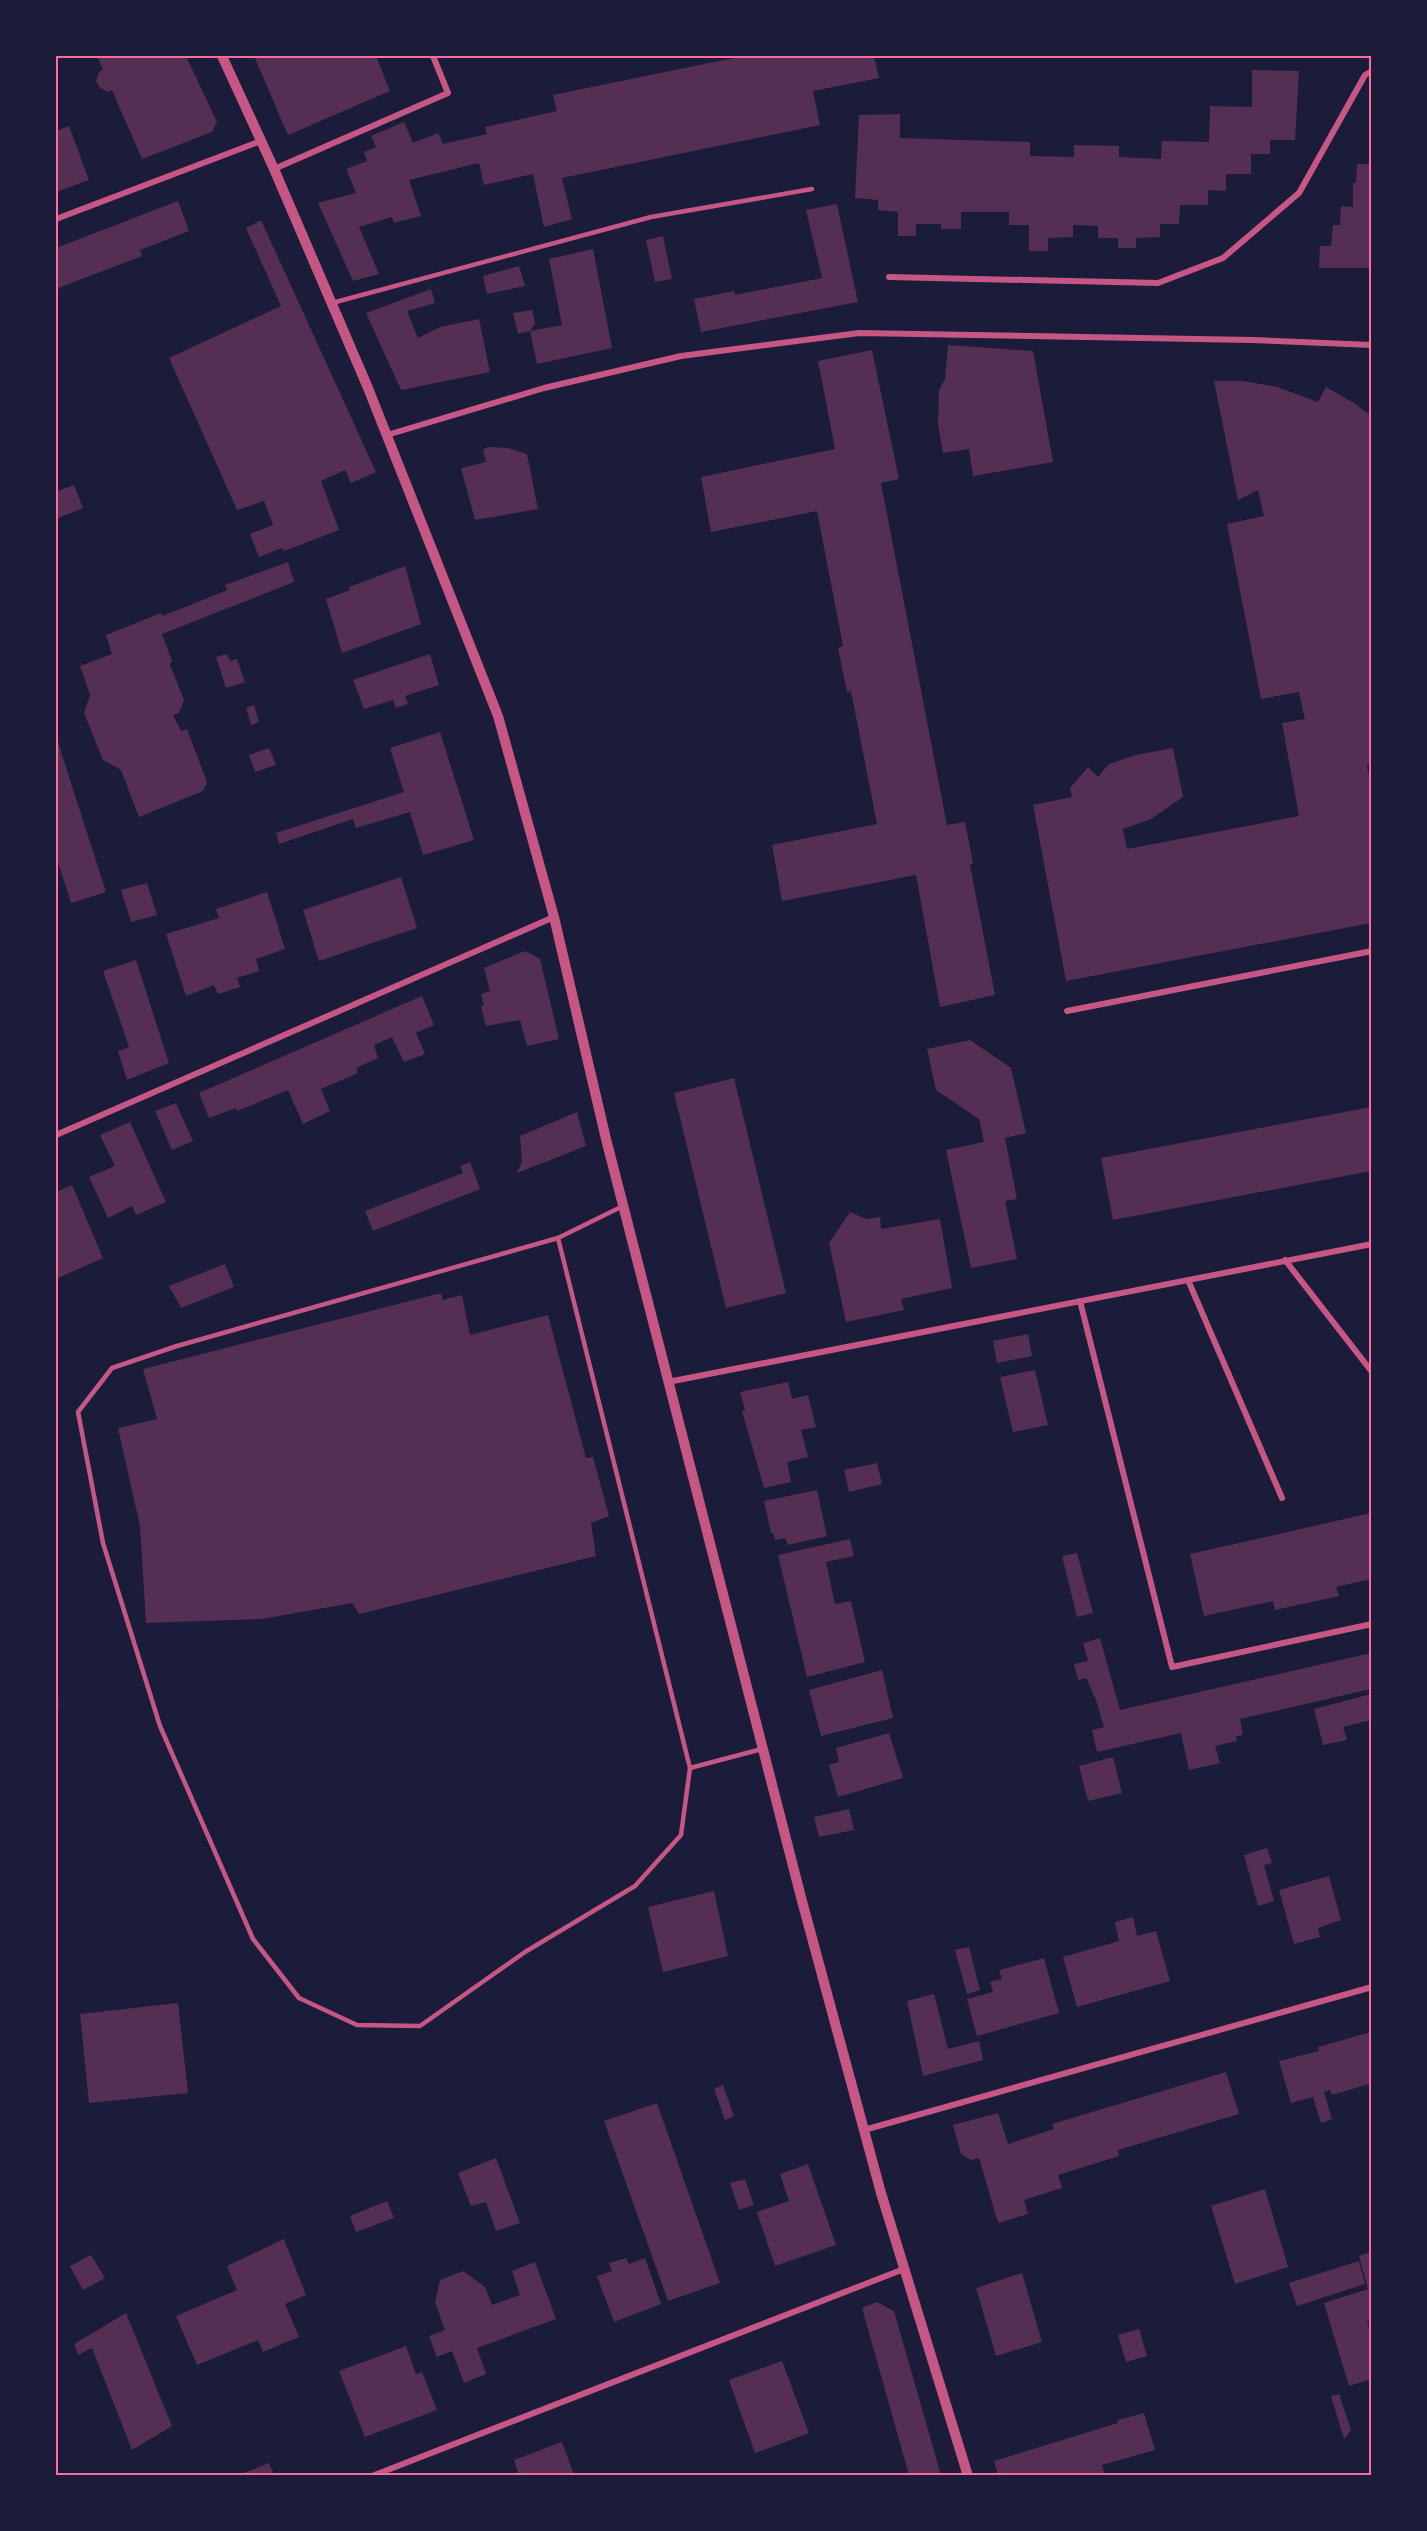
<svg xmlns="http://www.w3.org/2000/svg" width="1427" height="2531" font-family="'PT Sans',sans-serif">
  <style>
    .building { fill: #542f53 }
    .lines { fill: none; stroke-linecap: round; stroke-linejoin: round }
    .service { stroke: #c65784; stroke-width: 4.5 }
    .minor { stroke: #c65784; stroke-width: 6 }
    .tertiary { stroke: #c65784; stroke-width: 10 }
    .neatline { fill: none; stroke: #ff6b9d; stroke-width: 2 }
  </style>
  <rect width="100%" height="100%" fill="#1b1b3a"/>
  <path class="building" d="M97 56H186L217 122 212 132 142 159 112 90 109 92 100 88 96 81 99 72 103 70Z
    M254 56H376L390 91 288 135Z
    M743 56H874L879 78 813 91 820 125 562 178 572 219 544 227 533 174 484 185 479 163 409 180 421 216 394 223 392 217 359 227 379 274 353 281 318 203 356 193 346 169 367 161 364 152 376 147 371 136 404 122 413 143 438 133 443 144 487 134 485 127 557 111 553 95Z
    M1252 70 1299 71 1295 140H1270V154H1251V174H1226V191L1208 190V205H1180L1179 224H1160V237L1136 238V248H1118V238H1098V226L1073 225V237L1048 238V251H1029V225H1009V212H961V229H941V224H916V236H898V212L878 210V200L855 198 859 115 900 114V138L1030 142V156L1074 157V145L1119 146V157L1161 159 1162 141 1209 142 1210 106 1252 107Z
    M69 126 89 180 56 192V131Z
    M1357 164H1371V268H1319L1320 246H1331L1333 225H1340L1341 206 1353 207V183H1356Z
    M178 201 189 231 140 250 142 256 56 289V248Z
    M837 204 858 302 701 332 694 299 734 291 735 295 822 278 806 210Z
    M261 220 376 472 351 483 345 470 321 481 339 530 284 551 282 548 259 557 250 534 273 525 264 501 237 510 169 358 281 306 246 228Z
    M663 236 672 279 655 282 646 240Z
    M593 249 612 348 537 364 530 331 562 325 549 259Z
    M519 266 525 286 487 294 483 276Z
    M431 289 435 303 407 311 418 338 440 327 479 319 490 372 401 390 366 313Z
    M532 310 535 323 530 331 518 334 513 313Z
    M948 345 1033 351 1053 462 973 476 969 449 943 453 938 424 939 390 945 379Z
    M872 350 899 479 881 483 947 825 965 822 973 863 970 865 995 995 940 1007 916 875 782 901 772 845 877 824 851 691 847 692 838 648 843 646 817 511 711 532 701 477 835 449 818 361Z
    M1214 381H1243L1277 387 1318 402 1326 387 1354 403 1371 416V761L1367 765 1371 787V923L1066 981 1033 805 1072 797 1070 788 1088 767 1098 777 1109 764 1136 755 1173 748 1183 797 1151 819 1123 829 1127 849 1299 816 1282 723 1305 719 1299 692 1261 699 1227 524 1264 516 1258 490 1238 500Z
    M489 447 508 448 527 454 538 509 475 520 461 468 486 462 483 449Z
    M74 485 83 508 56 519V492Z
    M288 562 294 582 162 634 172 661 170 665 184 700 179 713 173 715 181 731 187 729 207 782 203 791 139 817 121 770 103 760 84 713 90 695 80 666 112 654 106 635 161 613 162 616 193 604 227 590 225 585Z
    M405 566 421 624 342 653 326 599 350 590 349 587Z
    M227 654 230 661 237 659 245 682 226 688 216 657Z
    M430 654 439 685 405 696 408 704 396 708 393 700 364 709 353 680Z
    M254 705 259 722 251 725 246 708Z
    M440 732 474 840 423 855 410 812 356 828 353 819 279 844 276 833 404 792 390 748Z
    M56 736 106 892 71 903 56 856Z
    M269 748 276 765 255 772 249 755Z
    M401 877 417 928 319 961 303 910Z
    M147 883 157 915 131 922 121 890Z
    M267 892 285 949 256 959 259 971 237 978 240 987 218 994 214 985 186 996 166 934 219 918 216 909Z
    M525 951 540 959 559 1039 527 1046 520 1020 486 1026 481 1007 484 1005 481 994 490 991 484 968Z
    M136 960 169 1063 127 1080 118 1051 129 1047 103 971Z
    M422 996 434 1025 416 1033 425 1054 404 1062 392 1037 374 1045 378 1058 356 1068 358 1073 321 1089 330 1111 303 1124 288 1090 237 1111 236 1108 209 1118 199 1093Z
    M970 1040 1011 1068 1026 1133 1005 1138 1017 1199 1005 1201 1017 1259 971 1268 946 1150 984 1142 979 1119 936 1090 927 1049Z
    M734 1078 786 1293 726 1308 674 1093Z
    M176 1103 193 1141 172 1150 155 1111Z
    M1371 1107V1171L1113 1220 1101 1158Z
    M577 1112 586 1146 517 1173 522 1161 520 1136Z
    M130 1122 166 1202 136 1215 132 1206 108 1218 89 1177 115 1166 100 1135Z
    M470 1162 480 1189 373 1231 365 1211 463 1173 460 1166Z
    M72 1185 103 1258 58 1278 56 1273V1192Z
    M850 1212 866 1219 880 1217 881 1229 940 1219 952 1288 901 1299 904 1310 846 1322 829 1243Z
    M225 1264 234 1287 181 1308 169 1286Z
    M441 1293 443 1300 462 1295 470 1335 548 1315 586 1458 593 1457 609 1516 591 1523 596 1556 359 1614 352 1603 262 1619 146 1623 140 1526 118 1428 157 1419 143 1369Z
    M1028 1334 1032 1356 997 1363 993 1341Z
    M1035 1370 1048 1425 1013 1432 1000 1377Z
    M788 1382 792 1399 808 1395 816 1427 801 1430 808 1457 787 1462 791 1482 764 1488 742 1411 745 1410 740 1392Z
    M877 1463 882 1484 849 1492 844 1470Z
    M817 1490 827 1536 788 1545 785 1538 775 1540 773 1533H771L764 1501Z
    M1371 1513V1579L1336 1587 1339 1596 1275 1610 1273 1601 1204 1616 1190 1554Z
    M850 1539 854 1556 826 1562 835 1604 851 1601 865 1662 807 1677 778 1555Z
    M1077 1553 1093 1613 1077 1617 1062 1556Z
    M1100 1638 1120 1710 1371 1653V1689L1240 1719 1243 1735 1236 1736 1237 1741 1215 1746 1220 1763 1189 1770 1181 1733 1097 1752 1092 1730 1104 1727 1096 1700 1086 1678 1078 1680 1074 1664 1088 1661 1083 1643Z
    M882 1670 893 1718 821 1736 809 1690Z
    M56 1677 59 1708H56Z
    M1371 1694V1720L1343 1727 1347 1740 1323 1745 1314 1709Z
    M889 1733 903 1778 838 1797 829 1765 839 1762 836 1748Z
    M1113 1757 1122 1793 1088 1801 1079 1766Z
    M849 1809 854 1830 819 1837 814 1817Z
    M1267 1848 1272 1863 1264 1865 1274 1901 1258 1906 1244 1855Z
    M1329 1876 1341 1920 1318 1928 1320 1937 1294 1944 1279 1890Z
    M714 1891 728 1956 663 1972 648 1907Z
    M1133 1917 1137 1936 1156 1931 1170 1981 1077 2007 1063 1957 1119 1941 1115 1922Z
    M969 1947 980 1990 967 1994 955 1950Z
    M1044 1958 1059 2013 977 2036 967 1999 993 1992 990 1982 1002 1979 999 1970Z
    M934 1994 948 2049 979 2041 983 2060 923 2076 907 2001Z
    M178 2003 188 2093 89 2103 80 2014Z
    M1371 2032V2089L1369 2084 1332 2095 1330 2090 1324 2092 1332 2119 1321 2123 1313 2097 1291 2103 1279 2061 1319 2051 1318 2047Z
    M1226 2072 1239 2114 1118 2150 1119 2156 1058 2175 1062 2188 1024 2200 1028 2214 998 2223 979 2158 971 2160 961 2154 953 2125 998 2113 1008 2144 1054 2129 1052 2124Z
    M723 2085 734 2116 725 2120 714 2089Z
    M657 2103 720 2283 668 2301 604 2121Z
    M496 2158 520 2223 496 2231 486 2202 471 2206 458 2173Z
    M808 2164 836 2245 775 2266 757 2212 789 2201 780 2174Z
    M745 2179 754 2205 739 2210 730 2183Z
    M1265 2189 1288 2267 1235 2284 1211 2206Z
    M387 2201 394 2218 356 2232 350 2216Z
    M284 2239 306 2295 285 2304 299 2337 263 2352 258 2340 197 2365 176 2316 237 2290 227 2266Z
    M1371 2252V2320L1367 2321 1371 2336V2379L1349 2386 1324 2303 1368 2289 1359 2256Z
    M91 2255 105 2278 83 2290 70 2266Z
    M626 2258 629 2264 645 2258 661 2304 614 2322 597 2276 612 2271 609 2263Z
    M1359 2261 1365 2284 1297 2306 1289 2283Z
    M535 2262 556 2319 477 2348 486 2374 464 2383 452 2351 437 2357 429 2336 445 2330 435 2302 440 2280 463 2271 485 2287 492 2305 520 2295 512 2271Z
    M1022 2273 1042 2342 996 2356 976 2288Z
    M877 2302 894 2311 941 2475H909L862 2308Z
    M126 2313 172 2426 132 2450 92 2348 78 2355 74 2344Z
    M1139 2329 1147 2356 1126 2362 1118 2335Z
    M406 2346 416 2374 422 2372 437 2410 365 2437 339 2371Z
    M782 2361 809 2433 755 2453 729 2380Z
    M1339 2394 1351 2430 1344 2439 1331 2396Z
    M1144 2413 1155 2450 1102 2465 1105 2475H998L994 2461 1118 2423V2420Z
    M562 2442 574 2475H519L514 2460Z
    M269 2463 274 2475H239Z"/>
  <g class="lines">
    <path class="service" d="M332 303 651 217 812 189
      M623 1206 558 1238 177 1346 112 1368 78 1412 103 1543 160 1726 253 1939 299 1998 357 2025 420 2026 525 1952 635 1886 681 1835 690 1768 762 1749
      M558 1238 690 1768"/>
    <path class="minor" d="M274 169 448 93 433 56
      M56 219 261 141
      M889 277 1158 283 1223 258 1299 193 1365 75 1372 71
      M387 435 544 388 681 356 859 333 1252 340 1372 345
      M1067 1011 1372 951
      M56 1135 554 917
      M1285 1260 1372 1372
      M1188 1280 1282 1498
      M1080 1301 1172 1667 1372 1624
      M668 1382 1372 1244
      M864 2130 1372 1987
      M372 2476 904 2269"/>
    <path class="tertiary" d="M222 56 274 169 368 388 498 716 554 917 606 1139 802 1901 881 2193 968 2476"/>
  </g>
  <rect width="1427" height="2531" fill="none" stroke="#1b1b3a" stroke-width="114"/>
  <rect x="57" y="57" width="1313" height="2417" class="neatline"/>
</svg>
